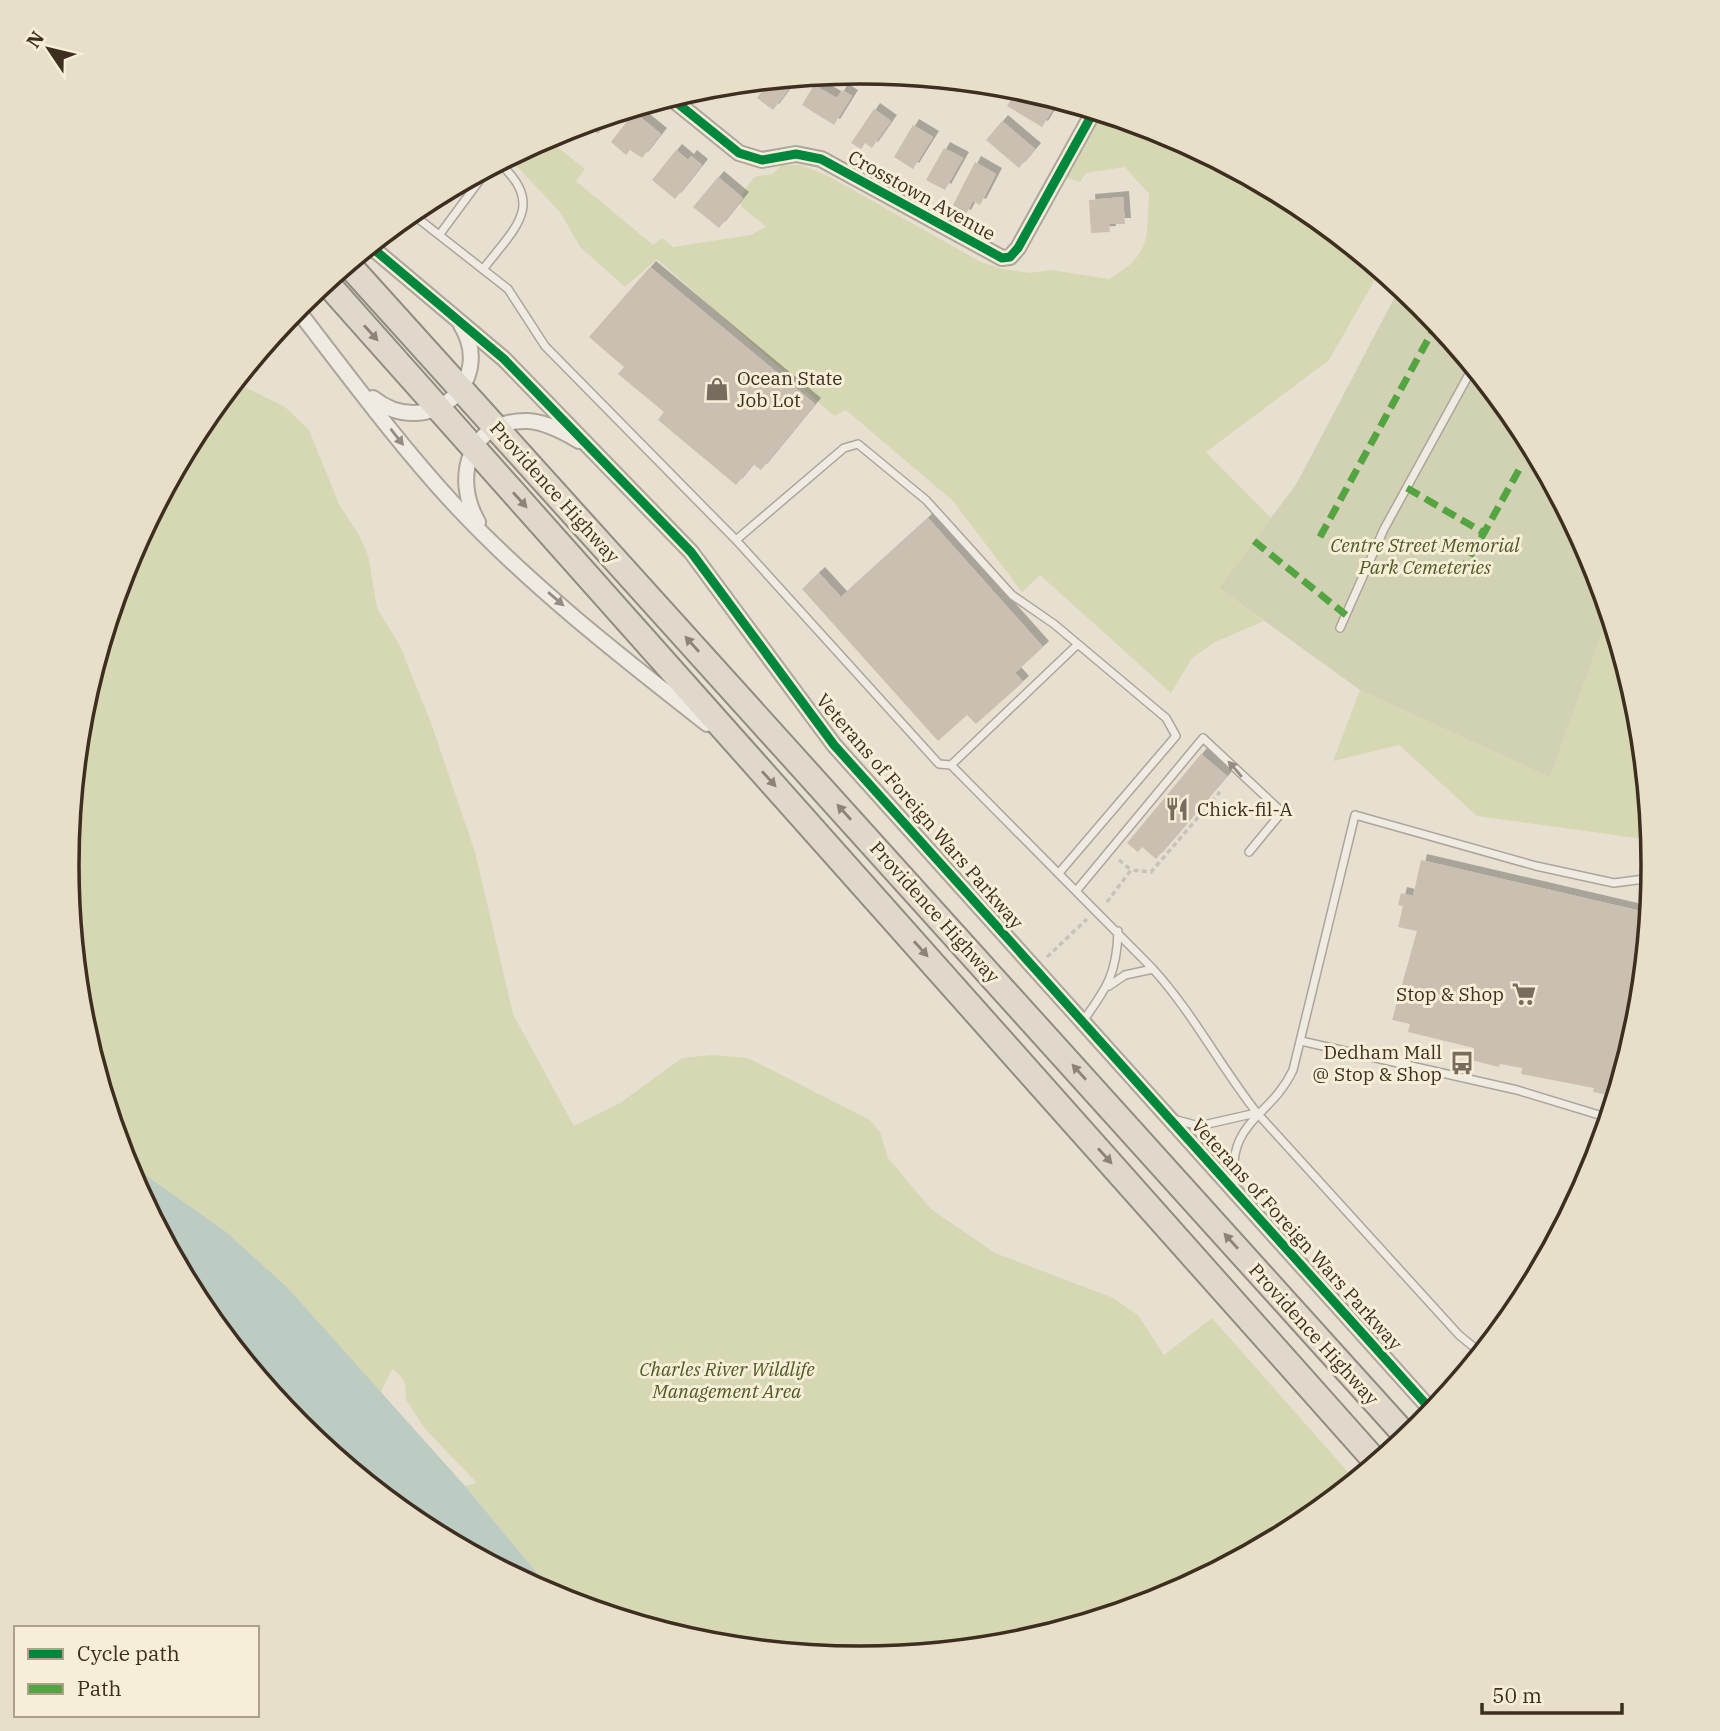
<svg xmlns="http://www.w3.org/2000/svg" width="1720" height="1731" font-family="'IBM Plex Serif',serif">
  <style>
    .green { fill: #d6d7b3 }
    .cemetery { fill: #d1d1b3 }
    .water { fill: #bcccc2 }
    .building { fill: #cbbfb2; filter: url(#shadow) }
    .lines { fill: none; stroke-linecap: round; stroke-linejoin: round }
    .service-casing { stroke: #ada599; stroke-width: 10 }
    .minor-casing { stroke: #ada599; stroke-width: 18 }
    .trunk-casing { stroke: #928b80; stroke-width: 28 }
    .path { stroke: #c8c2b9; stroke-width: 3.5; stroke-dasharray: 5 3.5; stroke-linecap: butt }
    .service { stroke: #efebe3; stroke-width: 7 }
    .minor { stroke: #efebe3; stroke-width: 14 }
    .trunk { stroke: #e0d9cb; stroke-width: 24 }
    .quiet { stroke: #54a441; stroke-width: 7; stroke-dasharray: 14 7; stroke-linecap: butt }
    .cycleway-casing { stroke: #f7eed8; stroke-width: 13 }
    .cycleway { stroke: #00873e; stroke-width: 9 }
    .oneway { fill: #8e8476 }
    .oneway2 { fill: #968c82 }
    .labels { text-anchor: middle; dominant-baseline: central; stroke-width: 6; stroke-linejoin: round; paint-order: stroke }
    .street-label { font-size: 19px; fill: #3d2e20; stroke: #f7eed8 }
    .poi-label { font-size: 19px; fill: #3d2e20; stroke: #f7eed8; text-anchor: start }
    .park-label { font-size: 19px; font-style: italic; fill: #4d5a26; stroke: #f7eed8 }
    .rim { fill: none; stroke: #3d2e20; stroke-width: 3.5 }
  </style>
  <defs>
    <filter id="shadow"><feDropShadow dx="6" dy="-6" stdDeviation="0" flood-color="#0004"/></filter>
  </defs>
  <rect width="100%" height="100%" fill="#e7e0d1"/>
  <path class="green" d="M1103 114 1164 133 1301 206 1380 271 1329 360 1206 452 1271 518 1219 588 1264 621 1215 642 1192 658 1171 693 1040 575 1022 592 953 501 846 410 834 416 657 259 625 287 580 247 560 212 509 158 546 138 585 169 576 181 653 245 662 238 673 247 751 235 766 227 742 207 739 199 754 177 772 174 782 165H801L830 177 981 262 1003 269 1030 273 1051 270 1109 279C1152 253 1146 241 1149 194L1125 167 1086 173 1080 182 1067 178Z
    M235 382 285 407 309 430 339 504 359 535 368 555 377 608 400 646 430 720 475 852 513 1014 574 1126 620 1103 682 1058 712 1055 748 1058 870 1120 880 1132 888 1158 931 1209 995 1253 1111 1297 1138 1315 1164 1355 1212 1318 1355 1480 1301 1525 1163 1599 1014 1644 860 1659 705 1644 551 1596 541 1578 465 1486 477 1483 426 1430 406 1400C406 1384 406 1379 392 1369L380 1394 286 1286 225 1231 124 1160 82 1020 67 865 82 710 127 561 200 424Z
    M1609 614 1638 711 1651 840 1477 816 1399 745 1333 761 1360 690 1550 777Z"/>
  <path class="cemetery" d="M1400 287 1421 305 1520 425 1593 562 1609 614 1550 777 1360 690 1219 588 1297 483Z"/>
  <path class="water" d="M124 1160 225 1231 286 1286 465 1486 541 1578 551 1596 419 1525 299 1426 200 1306Z"/>
  <path class="building" d="M797 78 773 110 757 98 770 81Z
    M814 85 837 98 842 90 852 96 834 125 802 105Z
    M1018 88 1035 93 1055 106 1042 127 1007 106Z
    M874 109 891 121 872 148 865 143 861 149 851 143Z
    M634 112 661 134 642 158 630 150 626 155 611 142Z
    M612 115 598 134 585 124Z
    M1002 121 1035 149 1019 168 986 140Z
    M913 125 933 137 913 169 894 157Z
    M944 148 963 158 945 190 926 180Z
    M676 150 688 160 691 156 702 165 675 199 652 180Z
    M975 162 996 174 980 205 973 201 965 216 951 209Z
    M718 177 743 198 719 228 693 207Z
    M1123 197 1125 224H1109L1110 232 1091 233 1089 200Z
    M650 267 815 404 761 470 753 464 736 485 658 420 664 412 618 374 624 367 589 337Z
    M928 518 1043 647 1015 673 1023 682 976 724 967 715 938 741 802 589 819 573 841 597Z
    M1201 754 1227 776 1156 859 1142 847 1138 852 1127 843Z
    M1421 860 1649 913 1638 1021 1614 1101 1607 1095 1593 1092 1594 1088 1521 1074 1522 1068 1500 1064 1499 1067 1471 1060 1474 1048 1408 1032 1410 1024 1392 1020 1417 931 1398 927 1403 906 1398 905 1401 893 1413 896Z"/>
  <g class="lines">
    <g class="service-casing">
      <path id="service" d="M411 213 508 289 545 346 736 540 939 764 951 765 1078 644
        M440 234 488 169
        M484 268C515 228 546 204 499 163
        M736 540 844 448 858 444 926 500 1012 595 1054 624 1166 718 1176 736 1059 873
        M1340 628 1384 529 1473 367
        M951 765 1153 969C1193 1013 1220 1066 1257 1113L1459 1335 1481 1353
        M1077 890 1203 738 1282 812 1249 852
        M1109 986 1125 975 1153 969
        M1083 1021C1107 988 1117 973 1118 931
        M1301 1041 1517 1090 1609 1118
        M1173 1119 1199 1126 1256 1113
        M1235 1188C1225 1120 1270 1119 1293 1070L1355 815 1536 866 1614 883 1652 878"/>
    </g>
    <g class="minor-casing">
      <path id="minor" d="M671 98 739 153 762 160 796 154 821 159 1002 258 1010 257 1018 248 1094 111
        M370 246 504 359 691 552 834 745 1433 1412
        M296 308C347 374 397 442 453 503 529 585 619 655 707 724
        M373 398C426 441 497 384 461 325
        M478 522C452 478 469 419 528 421 546 422 564 432 579 441"/>
    </g>
    <g class="trunk-casing">
      <path id="trunk" d="M348 264 1408 1438
        M326 282 1377 1463"/>
    </g>
    <path class="path" d="M1119 860 1131 870
      M1107 902 1131 870 1151 872 1220 792
      M1047 957 1087 919
      M1213 1136 1223 1147
      M1597 1156 1602 1137"/>
    <use href="#service" class="service"/>
    <use href="#minor" class="minor"/>
    <use href="#trunk" class="trunk"/>
    <path class="quiet" d="M1407 488 1484 533 1520 468
      M1320 537 1437 323
      M1254 541 1346 615
      M1459 574 1484 533"/>
    <g class="cycleway-casing">
      <path id="cycleway" d="M671 98 739 153 762 160 796 154 821 159 1002 258 1010 257 1018 248 1094 111
        M370 246 504 359 691 552 834 745 1433 1412"/>
    </g>
    <use href="#cycleway" class="cycleway"/>
  </g>
  <defs><path id="oneway-solid" d="M-6-.8H1V-3.2L6.5 0L1 3.2V.8H-6Z" transform="scale(1.75)"/></defs>
  <g class="oneway">
    <use href="#oneway-solid" transform="translate(371 333) rotate(48)"/>
    <use href="#oneway-solid" transform="translate(520 500) rotate(48)"/>
    <use href="#oneway-solid" transform="translate(692 644) rotate(-132)"/>
    <use href="#oneway-solid" transform="translate(769 779) rotate(48)"/>
    <use href="#oneway-solid" transform="translate(844 812) rotate(-132)"/>
    <use href="#oneway-solid" transform="translate(921 949) rotate(48)"/>
    <use href="#oneway-solid" transform="translate(1079 1072) rotate(-132)"/>
    <use href="#oneway-solid" transform="translate(1105 1156) rotate(48)"/>
    <use href="#oneway-solid" transform="translate(1231 1241) rotate(-132)"/>
  </g>
  <g class="oneway2">
    <use href="#oneway-solid" transform="translate(397 437) rotate(52)"/>
    <use href="#oneway-solid" transform="translate(556 599) rotate(41)"/>
    <use href="#oneway-solid" transform="translate(1235 769) rotate(-131)"/>
  </g>
  <defs>
    <g id="shop-bare" transform="scale(1.89)"><path d="M-5-2.5h2.3a2.7 3.5 0 0 1 5.4 0H5L5.5 6h-11ZM-1.5-2.5h3a1.5 2.3 0 0 0-3 0Z" fill="#786c5e" stroke="#f7eed8" stroke-width="2.5" paint-order="stroke"/></g>
    <g id="restaurant-bare" transform="scale(1.89)"><path d="M-5-6h1v4h1v-4h1v4h1v-4h1v5L-1.5 .5V6h-2V.5L-5-1ZM5-6V6H3V1.5H1.5Q1.5-4 5-6Z" fill="#786c5e" stroke="#f7eed8" stroke-width="2.5" paint-order="stroke"/></g>
    <g id="supermarket-bare" transform="scale(1.89)"><path d="M-6-5.5h2.5l.6 2H6L4.5 2H-2.5L-4.4-4H-6ZM-1.5 3.2a1.3 1.3 0 1 0 .1 0ZM3 3.2a1.3 1.3 0 1 0 .1 0Z" fill="#786c5e" stroke="#f7eed8" stroke-width="2.5" paint-order="stroke"/></g>
    <g id="bus-bare" transform="scale(1.89)"><path d="M-5-6H5V4H4V6H2V4H-2V6H-4V4H-5ZM-3.5-4V0h7V-4ZM-3.5 1.2v1.5H-2V1.2ZM2 1.2v1.5H3.5V1.2Z" fill="#786c5e" stroke="#f7eed8" stroke-width="2.5" paint-order="stroke"/></g>
  </defs>
  <g fill-rule="evenodd">
    <use href="#shop-bare" x="717" y="389"/>
    <use href="#restaurant-bare" x="1177" y="809"/>
    <use href="#supermarket-bare" x="1524" y="994"/>
    <use href="#bus-bare" x="1462" y="1063"/>
  </g>
  <g class="labels">
    <g class="street-label">
      <text transform="translate(922 195) rotate(29)">Crosstown Avenue</text>
      <text transform="translate(555 492) rotate(48)">Providence Highway</text>
      <text transform="translate(920 811) rotate(49)">Veterans of Foreign Wars Parkway</text>
      <text transform="translate(935 912) rotate(48)">Providence Highway</text>
      <text transform="translate(1297 1234) rotate(48)">Veterans of Foreign Wars Parkway</text>
      <text transform="translate(1314 1334) rotate(48)">Providence Highway</text>
    </g>
    <g class="poi-label">
      <text x="737" y="378">Ocean State<tspan x="737" dy="22">Job Lot</tspan></text>
      <text x="1197" y="809">Chick-fil-A</text>
      <text x="1504" y="994" text-anchor="end">Stop &amp; Shop</text>
      <text x="1442" y="1052" text-anchor="end">Dedham Mall<tspan x="1442" dy="22">@ Stop &amp; Shop</tspan></text>
    </g>
    <g class="park-label">
      <text x="1425" y="545">Centre Street Memorial<tspan x="1425" dy="22">Park Cemeteries</tspan></text>
      <text x="727" y="1369">Charles River Wildlife<tspan x="727" dy="22">Management Area</tspan></text>
    </g>
  </g>
  <path d="M0 0H1720V1731H0ZM79 865a781 781 0 1 1 1562 0a781 781 0 1 1-1562 0Z" fill="#e8dfc9" fill-rule="evenodd"/>
  <path class="rim" d="M79 865a781 781 0 1 1 1562 0a781 781 0 1 1-1562 0Z"/>
  <rect x="14" y="1626" width="245" height="91" fill="#f7eed8" stroke="#ada18e" stroke-width="2"/>
  <rect x="28" y="1649" width="35" height="10" fill="#00873e" stroke="#ada18e" stroke-width="2"/>
  <text x="77" y="1661" font-size="21" fill="#3d2e20">Cycle path</text>
  <rect x="28" y="1684" width="35" height="10" fill="#54a441" stroke="#ada18e" stroke-width="2"/>
  <text x="77" y="1696" font-size="21" fill="#3d2e20">Path</text>
  <g transform="translate(49 49) rotate(305)" stroke="#f7eed8" stroke-width="5" paint-order="stroke">
  <path d="M0-5L12 26L0 18L-12 26Z" fill="#3d2e20"/>
  <text y="-10" font-size="19" font-weight="bold" text-anchor="middle" fill="#3d2e20">N</text>
  </g>
  <path d="M1482 1703v10h140v-10" fill="none" stroke="#3d2e20" stroke-width="3.5"/>
  <text x="1492" y="1703" font-size="21" fill="#3d2e20" stroke="#f7eed8" stroke-width="5" paint-order="stroke">50 m</text>
</svg>
